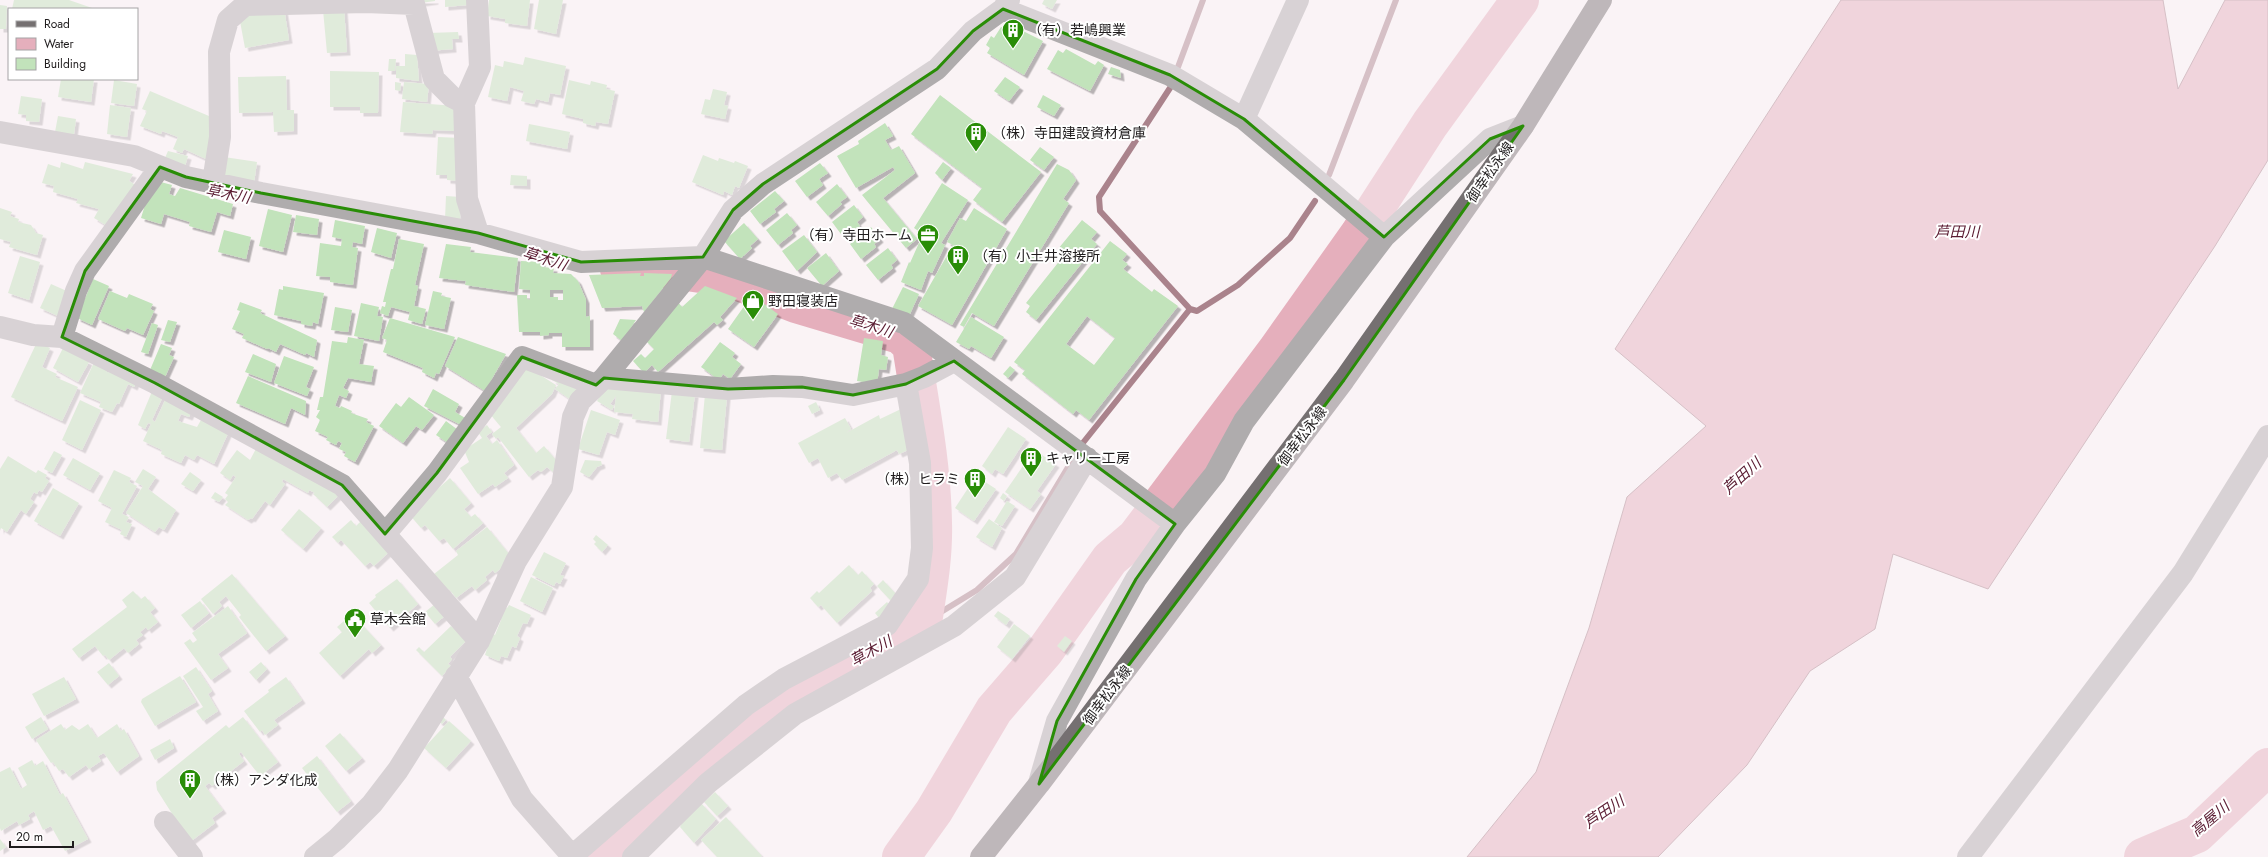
<svg xmlns="http://www.w3.org/2000/svg" width="2268" height="857" font-family="Jost,'Noto Sans JP',sans-serif">
  <style>
    .water { fill: #e5afbc; stroke: #aa838c }
    .lines { fill: none; stroke-linecap: round; stroke-linejoin: round }
    .stream { stroke: #aa838c; stroke-width: 6 }
    .river { stroke: #e5afbc; stroke-width: 38 }
    .building { fill: #c2e3bb; fill-rule: evenodd; filter: url(#shadow) }
    .minor { stroke: #afacad; stroke-width: 22 }
    .major { stroke: #757071; stroke-width: 22 }
    .marked { fill: none; stroke: #298d07; stroke-width: 3; stroke-linejoin: round }
    .labels { text-anchor: middle; dominant-baseline: central; stroke-width: 4; stroke-linejoin: round; paint-order: stroke }
    .poi-label { font-size: 14px; fill: #1f1c1d; stroke: #fff; text-anchor: start }
    .street-label { font-size: 14px; fill: #1f1c1d; stroke: #fff }
    .water-label { font-size: 15px; font-style: italic; fill: #591a30; stroke: #fff }
  </style>
  <defs>
    <filter id="shadow"><feDropShadow dx="3.5" dy="3.5" stdDeviation="0" flood-color="#0004"/></filter>
  </defs>
  <rect width="100%" height="100%" fill="#faf3f5"/>
  <path class="water" d="M1841 0H2163L2178 89 2225 0H2268V160L2215 246 1988 589 1893 554 1875 629 1810 671 1747 765 1658 857H1467L1536 772 1589 628 1627 497 1706 426 1615 349Z"/>
  <g class="lines">
    <path class="stream" d="M1178 67 1203 0
      M1170 88 1099 197 1100 211 1190 309
      M1329 175 1396 0
      M923 623 977 590 1016 554 1082 444 1190 309 1197 311 1238 285 1290 238 1315 201"/>
    <path class="river" d="M599 857 695 768 774 705 923 623C928 590 934 556 933 523 932 463 920 404 911 345L900 335 796 304 728 278 666 269H619
      M901 857 934 811 994 710 1045 651 1110 559 1136 537 1276 351 1359 234 1430 124 1520 0
      M2143 857 2197 834 2268 767"/>
  </g>
  <path class="building" d="M14 0H69L95 9H12Z
    M421 0H435V1L421 3Z
    M445 0H468V5L445 7Z
    M489 0H530L527 26 505 23V19L487 16Z
    M539 0H563L556 34 534 29Z
    M1044 0H1057L1052 9 1042 4Z
    M0 5 7 6 6 29H0Z
    M284 8 289 40 245 48 239 16Z
    M344 8 347 52 327 53 323 10Z
    M1001 27 1015 35 1019 29 1043 41 1024 75 987 53 990 48 986 45 991 36 994 38Z
    M458 32 459 39H452L453 49 429 51 428 33Z
    M1066 49 1095 65 1098 61 1104 65 1090 91 1047 69 1058 50 1063 53Z
    M405 54 417 55 419 81 396 78V66H405Z
    M525 57 566 66 560 95 550 93 548 102 536 99 534 104 521 101 524 91 510 87 507 101 488 97 495 65 503 67 504 61 523 65Z
    M389 59H396L395 71H388Z
    M1111 67 1120 70 1121 78 1108 74Z
    M330 71 379 72 378 113H360V107H330Z
    M286 76 287 110H294V131L274 132 273 112 239 113 238 77Z
    M1005 77 1020 87 1009 101 994 91Z
    M61 79H94L91 102 58 97Z
    M114 80 137 84 134 106 111 103Z
    M569 80 590 85 591 81 607 85 606 89 615 91 608 124 596 122 595 126 583 123V119L562 114Z
    M395 82 401 83 400 91 395 90Z
    M404 82 429 84 427 102 402 99Z
    M713 89 727 92 724 105 728 106 725 119 701 114 705 99 710 100Z
    M150 91 216 119 209 136 214 139 206 159 184 149 182 153 173 149 178 137 162 131 161 134 140 126 147 111 142 109Z
    M940 95 1041 172 1002 222 973 200 982 188 911 134Z
    M1043 95 1061 105 1054 116 1037 107Z
    M21 96 42 99 39 122 26 121V115L18 114Z
    M403 102 456 106 454 131 433 130 432 134 400 132Z
    M110 105 131 108 127 137 107 134Z
    M58 116 76 119 74 134 55 132Z
    M885 123 893 136 885 140 891 150 899 146 915 173 883 198 917 239 906 248 862 195 895 170 893 167 856 188 837 156 859 144 858 141Z
    M529 124 570 132 567 149 526 141Z
    M438 137 461 138 459 181 447 180V175H436Z
    M1040 147 1054 157 1044 170 1030 160Z
    M168 151 188 156 185 166 165 158Z
    M703 155 718 161 719 158 734 163 735 161 748 166 739 188 735 186 732 195 724 191 723 195 692 182Z
    M224 157 257 162 254 183 221 178Z
    M61 162 83 169 85 162 133 174 129 181 137 186 109 227 94 218 99 209 76 203 78 199 53 192 54 186 42 183 48 164 60 168Z
    M943 162 951 168 942 180 935 173Z
    M820 163 828 173 819 179 823 185 807 197 795 181Z
    M1057 164 1069 170 1076 180 1063 199 1069 203 994 326 972 313 964 327 960 325Z
    M511 175 527 176V186L510 185Z
    M157 181 172 185 169 194 175 196 180 188 233 204 230 216 217 212 211 232 189 226 190 222 164 214 161 224 141 218 148 195Z
    M942 183 968 200 941 243 945 245 932 273 928 271 921 290 901 282 909 262 910 263 923 234 914 228Z
    M837 184 847 197 840 202 842 204 828 216 816 202Z
    M775 191 784 201 774 209 776 212 760 224 750 211Z
    M446 196 461 197 460 220 445 219Z
    M854 205 863 217 857 222 860 226 844 238 832 222Z
    M0 208 12 212 10 216 19 219 18 222 31 225 36 233 43 235 37 255 9 247 11 242 0 239Z
    M974 208 1007 229 952 325 918 306 953 245 947 242 960 218 966 221Z
    M268 209 292 215 283 252 259 246Z
    M787 213 797 225 791 230 793 233 778 245 766 230Z
    M296 215 319 219 317 235 293 232Z
    M335 220 365 226 362 244 353 242 352 247 358 248 353 285 330 282V277L316 276 320 243 341 246 342 239 332 237Z
    M1082 220 1097 232 1091 239 1097 244 1036 320 1026 312 1030 306 1026 303 1065 254 1058 249Z
    M744 223 758 239 750 246 752 248 740 259 724 241Z
    M871 227 880 239 874 244 876 247 861 259 850 244Z
    M377 228 397 233 391 258 371 252Z
    M224 230 251 237 246 259 218 252Z
    M804 235 817 252 797 271 782 251Z
    M399 239 424 244 415 285 418 286 414 306 426 309 422 324 408 320 410 312 391 307 388 316 380 313 382 306 385 307 386 302H383L391 269H393Z
    M1110 241 1127 254 1122 260 1128 264 1123 269 1152 292 1154 289 1178 306 1089 420 1076 410 1073 414 1022 374 1025 370 1014 362ZM1087 316 1115 338 1094 365 1066 344Z
    M446 244 471 247 470 252 518 258 514 292 465 285 466 281 439 278Z
    M888 248 897 260 891 265 893 268 878 280 866 265Z
    M826 253 839 271 822 286 807 268Z
    M20 256 40 262 29 300 8 293Z
    M521 261 542 262V267L554 268 553 273 571 274 578 281 586 300V317L590 316V347H562V333H549V335L540 336V332H519L517 295H527V299L530 300V290L519 289ZM550 290H563V300H558V297H550Z
    M641 273 640 276H644V273L672 274 671 278 644 312 642 306 602 308 589 275Z
    M93 279 109 286 92 325 77 318Z
    M51 284 69 292 58 316 40 308Z
    M283 286 324 293 318 324 313 322 312 326 301 324V321L274 315 279 289 283 290Z
    M705 286 737 298 720 317 723 320 717 325 714 322 658 372 652 365 644 373 633 361 641 354 645 358 654 349 645 340 678 302 682 307Z
    M903 287 919 294 909 316 892 309Z
    M110 291 127 298 129 294 153 304 150 309 154 311 143 335 127 328 125 331 98 319Z
    M433 291 442 293 441 296 451 298 444 329 425 325Z
    M752 295 778 314 754 347 728 329Z
    M240 302 262 310 260 313 317 340 314 357 306 353 305 355 280 344 276 352 268 348 267 349 242 338 244 334 232 329 240 311 237 310Z
    M361 303 379 307 377 316 383 317 379 341 354 336Z
    M335 307 352 310 348 332 331 330Z
    M971 317 1004 337 991 358 971 346 969 349 956 342Z
    M390 318 455 337 439 374 436 373 434 378 422 372 423 368 383 352 387 340 382 338Z
    M620 319 636 320 622 341 613 334Z
    M168 320 177 322 170 342 161 340Z
    M152 323 158 325 148 354 141 352Z
    M348 337 364 340 359 364 374 366 371 382 348 378 343 388 349 391 346 398 339 395 335 406 340 408 341 406 352 411 351 413 368 419 366 422 374 426 355 462 344 456 346 452 339 449 342 443 338 441 336 445 326 440 328 437 315 431 320 420 316 417 320 410H317L320 397H323L332 341 347 343Z
    M458 337 506 354 485 391 445 366Z
    M864 338 883 341 881 355 888 357 886 370 879 369 877 384 857 381Z
    M37 342 50 348 42 367 57 374 55 377 78 387 62 421 11 397Z
    M720 342 735 353 732 357 741 364 730 379 723 374 719 380 701 367Z
    M161 344 172 348 169 355 174 357 165 377 150 370Z
    M63 348 89 362 78 382 53 368Z
    M253 354 276 364 271 382 245 372Z
    M284 356 314 367 306 387 310 389 307 396 274 383Z
    M96 358 108 368 106 374 107 372 138 378 134 387 128 384 119 404 117 403 112 412 99 407 101 402 80 393Z
    M1010 366 1015 370 1008 378 1003 374Z
    M523 368H529L556 385 552 394 516 428 536 453 544 446 556 460 553 472 547 467 541 472 538 470 529 477 498 437 496 439 492 434 501 427 490 414 499 407 497 404Z
    M248 376 306 401 305 415 291 408 285 424 236 403Z
    M561 378 578 390 571 400 555 389 559 384 552 380Z
    M607 383 661 389 658 422 632 419 633 414 614 412 616 396 610 404 614 406 612 410 597 401Z
    M153 389 164 394 152 420 155 422 167 396 193 409 189 417 181 414 178 421 197 427 201 420 230 429 214 464 197 455 194 460 185 455 181 463 161 454 162 450 143 441 151 424 148 423 145 429 138 425Z
    M433 389 459 404 455 412 467 419 463 426 424 406Z
    M672 391 695 394 689 442 666 439Z
    M705 394 727 396 722 450 700 448Z
    M409 397 434 415 422 430 416 426 403 443 379 426 396 403 401 407Z
    M80 400 101 410 82 450 62 440Z
    M816 402 820 410 812 414 808 406Z
    M901 409 908 450 899 454 897 450 842 480 837 473 828 478 818 458 809 463 798 443 845 418 851 429 846 433 879 415 880 419Z
    M591 410 620 420 615 435 607 432 599 455 578 449Z
    M446 421 458 430 448 443 436 435Z
    M487 425 492 432 486 436 492 444 497 440 514 465 504 473 508 478 495 487 493 484 478 494 460 468 469 462 464 450 482 438 478 432Z
    M1008 427 1026 439 1003 474 995 469 992 474 982 466Z
    M258 445 317 477 338 496 327 507 313 494 315 493 309 490 308 493 283 479 282 482 285 484 270 505 265 501 252 519 251 518 248 520 225 505 228 502 225 499 228 495 225 493 236 477 233 475 230 480 220 473 237 450 250 460Z
    M1034 450 1056 464 1037 491 1041 494 1030 509 1005 492Z
    M54 451 62 455 52 473 44 469Z
    M8 456 36 473 38 470 47 475 45 478 49 481 42 492 39 490 37 494 34 492 30 499 34 502 26 514 21 510 7 532 1 528 0 531V469Z
    M73 458 100 473 90 490 63 475Z
    M585 460 601 461 602 465 597 467 589 477 580 472Z
    M143 469 156 477 148 489 176 510 164 530 159 527 155 532 126 513 143 486 135 482Z
    M114 470 131 478 129 482 137 486 122 514 129 517 126 522 132 524 126 537 120 534 122 530 105 522 112 508 98 501Z
    M190 472 201 480 193 491 181 484Z
    M976 476 996 489 974 521 955 508Z
    M450 478 471 503 464 509 471 517 475 514 483 523 453 549 444 538 439 541 425 525 421 528 409 514Z
    M53 488 79 503 60 536 34 521Z
    M215 492 223 497 219 502 211 498Z
    M1003 493 1007 496 1004 501 1000 498Z
    M1007 501 1015 506 1002 526 994 522Z
    M299 509 321 528 303 549 281 530Z
    M363 519 391 550 374 566 370 562 365 566 341 540 338 543 332 537 351 520 356 526Z
    M989 519 1002 528 992 547 976 537Z
    M487 527 513 559 495 573 493 570 485 577 487 580 475 590 472 586 456 598 449 589 447 590 434 574 458 555 456 551Z
    M596 535 608 545 602 552 594 544 596 542 593 539Z
    M544 552 566 563 560 575 564 576 560 584 556 582 554 586 532 575Z
    M849 565 858 575 862 571 874 584 870 588 872 591 837 623 821 605 818 607 810 598 817 591 819 593Z
    M232 574 285 636 266 651 239 617 241 615 226 596 219 602 222 606 213 614 201 599Z
    M531 577 553 588 542 612 520 601Z
    M397 579 418 604 390 628 369 603 376 597 375 595Z
    M883 580 897 595 891 601 877 586Z
    M133 591 141 599 145 596 155 608 150 612 158 622 148 630 146 627 140 632 143 635 136 640 139 644 128 653 124 648 109 660 105 655 103 656 95 646 79 658 72 649 127 607 122 600Z
    M200 601 209 613 191 628 181 615Z
    M887 602 891 607 879 618 875 613Z
    M435 604 446 615 435 624 425 612Z
    M509 605 531 615 527 624 523 623 517 636 520 638 516 648 512 646 507 658 501 656 499 661 485 655 492 633 495 635 501 620 499 619 505 607 507 608Z
    M228 606 247 633 218 654 228 668 211 680 184 643 190 639 193 643 197 640 192 633Z
    M998 611 1010 619 1006 625 994 616Z
    M352 614 381 645 372 653 369 649 340 676 319 653 342 632 337 627Z
    M1014 624 1030 636 1012 659 997 647Z
    M451 626 467 640 450 657 452 659 448 664 451 666 442 676 416 650 419 647 424 652Z
    M1065 636 1072 641 1064 652 1057 646Z
    M261 662 267 669 256 680 249 672Z
    M109 663 119 676 108 685 97 672Z
    M196 667 212 691 208 694 218 711 203 721 196 711 203 707 183 676Z
    M180 676 196 702 155 726 141 702 142 699Z
    M64 677 76 699 44 716 32 694Z
    M286 677 302 700 274 720 278 725 265 735 262 730 260 732 244 711 269 692 268 690Z
    M442 716 446 720 442 724 438 721Z
    M41 717 48 729 32 739 25 727Z
    M243 717 278 762 260 776 241 752 239 754 244 761 212 786 209 783 205 786 223 810 212 818 215 823 190 842 157 790 156 782 226 725 229 728Z
    M449 721 471 741 446 768 424 748Z
    M61 724 65 730 72 725 79 730 88 724 97 738 117 724 121 731 124 729 139 756 117 772 104 753 98 756 101 761 89 769 86 765 69 777 63 769 59 771 53 762 51 763 36 740Z
    M340 733 362 758 346 771 325 746Z
    M170 739 174 748 155 760 150 750Z
    M317 756 351 801 337 812 302 768Z
    M32 760 35 766 43 761 60 795 63 793 88 839 65 851 51 826 43 830 34 811 28 815 30 819 19 825 17 821 1 831 0 828V772L10 767 21 789 27 785 18 768Z
    M715 792 728 806 717 816 704 802Z
    M701 803 716 819 694 843 680 827 681 825 680 824Z
    M726 817 762 856 760 857H717L701 840Z
    M0 839 6 847 0 851Z"/>
  <g class="lines">
    <path class="minor" d="M413 0 434 79 452 97 464 103
      M477 0 480 67 464 103 467 199 478 233
      M1003 9 1170 75 1244 119 1384 237
      M1244 119 1298 0
      M0 132 134 156 186 177 261 193 478 233 581 262 703 257 904 323 1175 524
      M213 182 220 137 219 52 228 20 245 5 366 2 414 4
      M0 327 33 335 62 337 155 383 342 485 479 641
      M62 337 76 291 85 271 160 167
      M604 378 728 389 773 386 802 387 853 395 906 384 924 377 954 361
      M385 534 437 473 522 357 596 385
      M456 676 522 799 573 857
      M1039 783 1057 721 1136 579 1175 524 1215 474 1244 421 1384 237 1490 139 1523 126
      M165 822 192 857
      M315 857 337 839 372 804 398 770 479 641 516 561 562 487 573 417 580 401 604 378 703 257 733 210 763 184 937 69 973 31 1003 9 1009 0
      M571 857 746 705 784 679 887 625 918 579 922 548 920 463 906 384
      M633 857 708 783 795 714 954 626 1015 577 1087 458
      M1968 857 2183 573 2268 436"/>
    <path class="major" d="M981 857 1039 784 1344 380 1523 126 1601 0"/>
  </g>
  <path d="M0 0H2268V857H0ZM1003 9 1170 75 1244 119 1384 237 1490 139 1523 126 1344 380 1039 784 1057 721 1136 579 1175 524 954 361 906 384 853 395 802 387 728 389 604 378 596 385 522 357 437 473 385 534 342 485 155 383 62 337 85 271 160 167 186 177 261 193 478 233 581 262 703 257 733 210 763 184 937 69 973 31Z" fill="#faf3f5" fill-opacity=".55" fill-rule="evenodd"/>
  <path class="marked" d="M1003 9 1170 75 1244 119 1384 237 1490 139 1523 126 1344 380 1039 784 1057 721 1136 579 1175 524 954 361 906 384 853 395 802 387 728 389 604 378 596 385 522 357 437 473 385 534 342 485 155 383 62 337 85 271 160 167 186 177 261 193 478 233 581 262 703 257 733 210 763 184 937 69 973 31Z"/>
  <defs>
    <g id="building-pin" transform="scale(1.15)"><path d="M0 17L-7.5 6A9.5 9.5 0 1 1 7.5 6Z" fill="#298d07" stroke="#fff"/><path d="M-4-6H4V6H1V3H-1V6H-4ZM-2.5-4.3h1.7v1.8h-1.7ZM.8-4.3h1.7v1.8H.8ZM-2.5-1h1.7V.8h-1.7ZM.8-1h1.7V.8H.8Z" fill="#fff"/></g>
    <g id="office-pin" transform="scale(1.15)"><path d="M0 17L-7.5 6A9.5 9.5 0 1 1 7.5 6Z" fill="#298d07" stroke="#fff"/><path d="M-6-3h4V-5.5h4V-3h4V5H-6ZM-1-4.5V-3h2v-1.5ZM-6 0V1H6V0Z" fill="#fff"/></g>
    <g id="shop-pin" transform="scale(1.15)"><path d="M0 17L-7.5 6A9.5 9.5 0 1 1 7.5 6Z" fill="#298d07" stroke="#fff"/><path d="M-5-2.5h2.3a2.7 3.5 0 0 1 5.4 0H5L5.5 6h-11ZM-1.5-2.5h3a1.5 2.3 0 0 0-3 0Z" fill="#fff"/></g>
    <g id="civic-pin" transform="scale(1.15)"><path d="M0 17L-7.5 6A9.5 9.5 0 1 1 7.5 6Z" fill="#298d07" stroke="#fff"/><path d="M-.6-6.5H3V-4.5H.6V-3L4-1V1h2V6H-6V1h2V-1L-.6-3ZM-1.2 2.5V6h2.4V2.5Z" fill="#fff"/></g>
  </defs>
  <g fill-rule="evenodd">
    <use href="#building-pin" x="1013" y="30"/>
    <use href="#building-pin" x="976" y="133"/>
    <use href="#office-pin" x="928" y="235"/>
    <use href="#building-pin" x="958" y="256"/>
    <use href="#shop-pin" x="753" y="301"/>
    <use href="#building-pin" x="1031" y="458"/>
    <use href="#building-pin" x="975" y="479"/>
    <use href="#civic-pin" x="355" y="619"/>
    <use href="#building-pin" x="190" y="780"/>
  </g>
  <g class="labels">
    <g class="poi-label">
      <text x="1028" y="30">（有）若嶋興業</text>
      <text x="992" y="133">（株）寺田建設資材倉庫</text>
      <text x="912" y="235" text-anchor="end">（有）寺田ホーム</text>
      <text x="974" y="256">（有）小土井溶接所</text>
      <text x="768" y="301">野田寝装店</text>
      <text x="1046" y="458">キャリー工房</text>
      <text x="960" y="479" text-anchor="end">（株）ヒラミ</text>
      <text x="370" y="619">草木会館</text>
      <text x="206" y="780">（株）アシダ化成</text>
    </g>
    <g class="street-label">
      <text transform="translate(1490 172) rotate(-55)">御幸松永線</text>
      <text transform="translate(1302 436) rotate(-53)">御幸松永線</text>
      <text transform="translate(1107 695) rotate(-53)">御幸松永線</text>
    </g>
    <g class="water-label">
      <text transform="translate(228 194) rotate(11)">草木川</text>
      <text x="1957" y="232">芦田川</text>
      <text transform="translate(545 259) rotate(18)">草木川</text>
      <text transform="translate(871 326) rotate(17)">草木川</text>
      <text transform="translate(1742 476) rotate(-42)">芦田川</text>
      <text transform="translate(871 651) rotate(-29)">草木川</text>
      <text transform="translate(1604 812) rotate(-34)">芦田川</text>
      <text transform="translate(2210 819) rotate(-40)">高屋川</text>
    </g>
  </g>
  <rect x="8" y="8" width="130" height="72" fill="#ffffff" stroke="#a5a4a5"/>
  <rect x="16" y="21" width="20" height="6" fill="#757071" stroke="#a5a4a5"/>
  <text x="44" y="28" font-size="12" fill="#1f1c1d">Road</text>
  <rect x="16" y="38" width="20" height="12" fill="#e5afbc" stroke="#a5a4a5"/>
  <text x="44" y="48" font-size="12" fill="#1f1c1d">Water</text>
  <rect x="16" y="58" width="20" height="12" fill="#c2e3bb" stroke="#a5a4a5"/>
  <text x="44" y="68" font-size="12" fill="#1f1c1d">Building</text>
  <path d="M10 841v6h63v-6" fill="none" stroke="#1f1c1d" stroke-width="2"/>
  <text x="16" y="841" font-size="12" fill="#1f1c1d" stroke="#ffffff" stroke-width="3" paint-order="stroke">20 m</text>
</svg>
